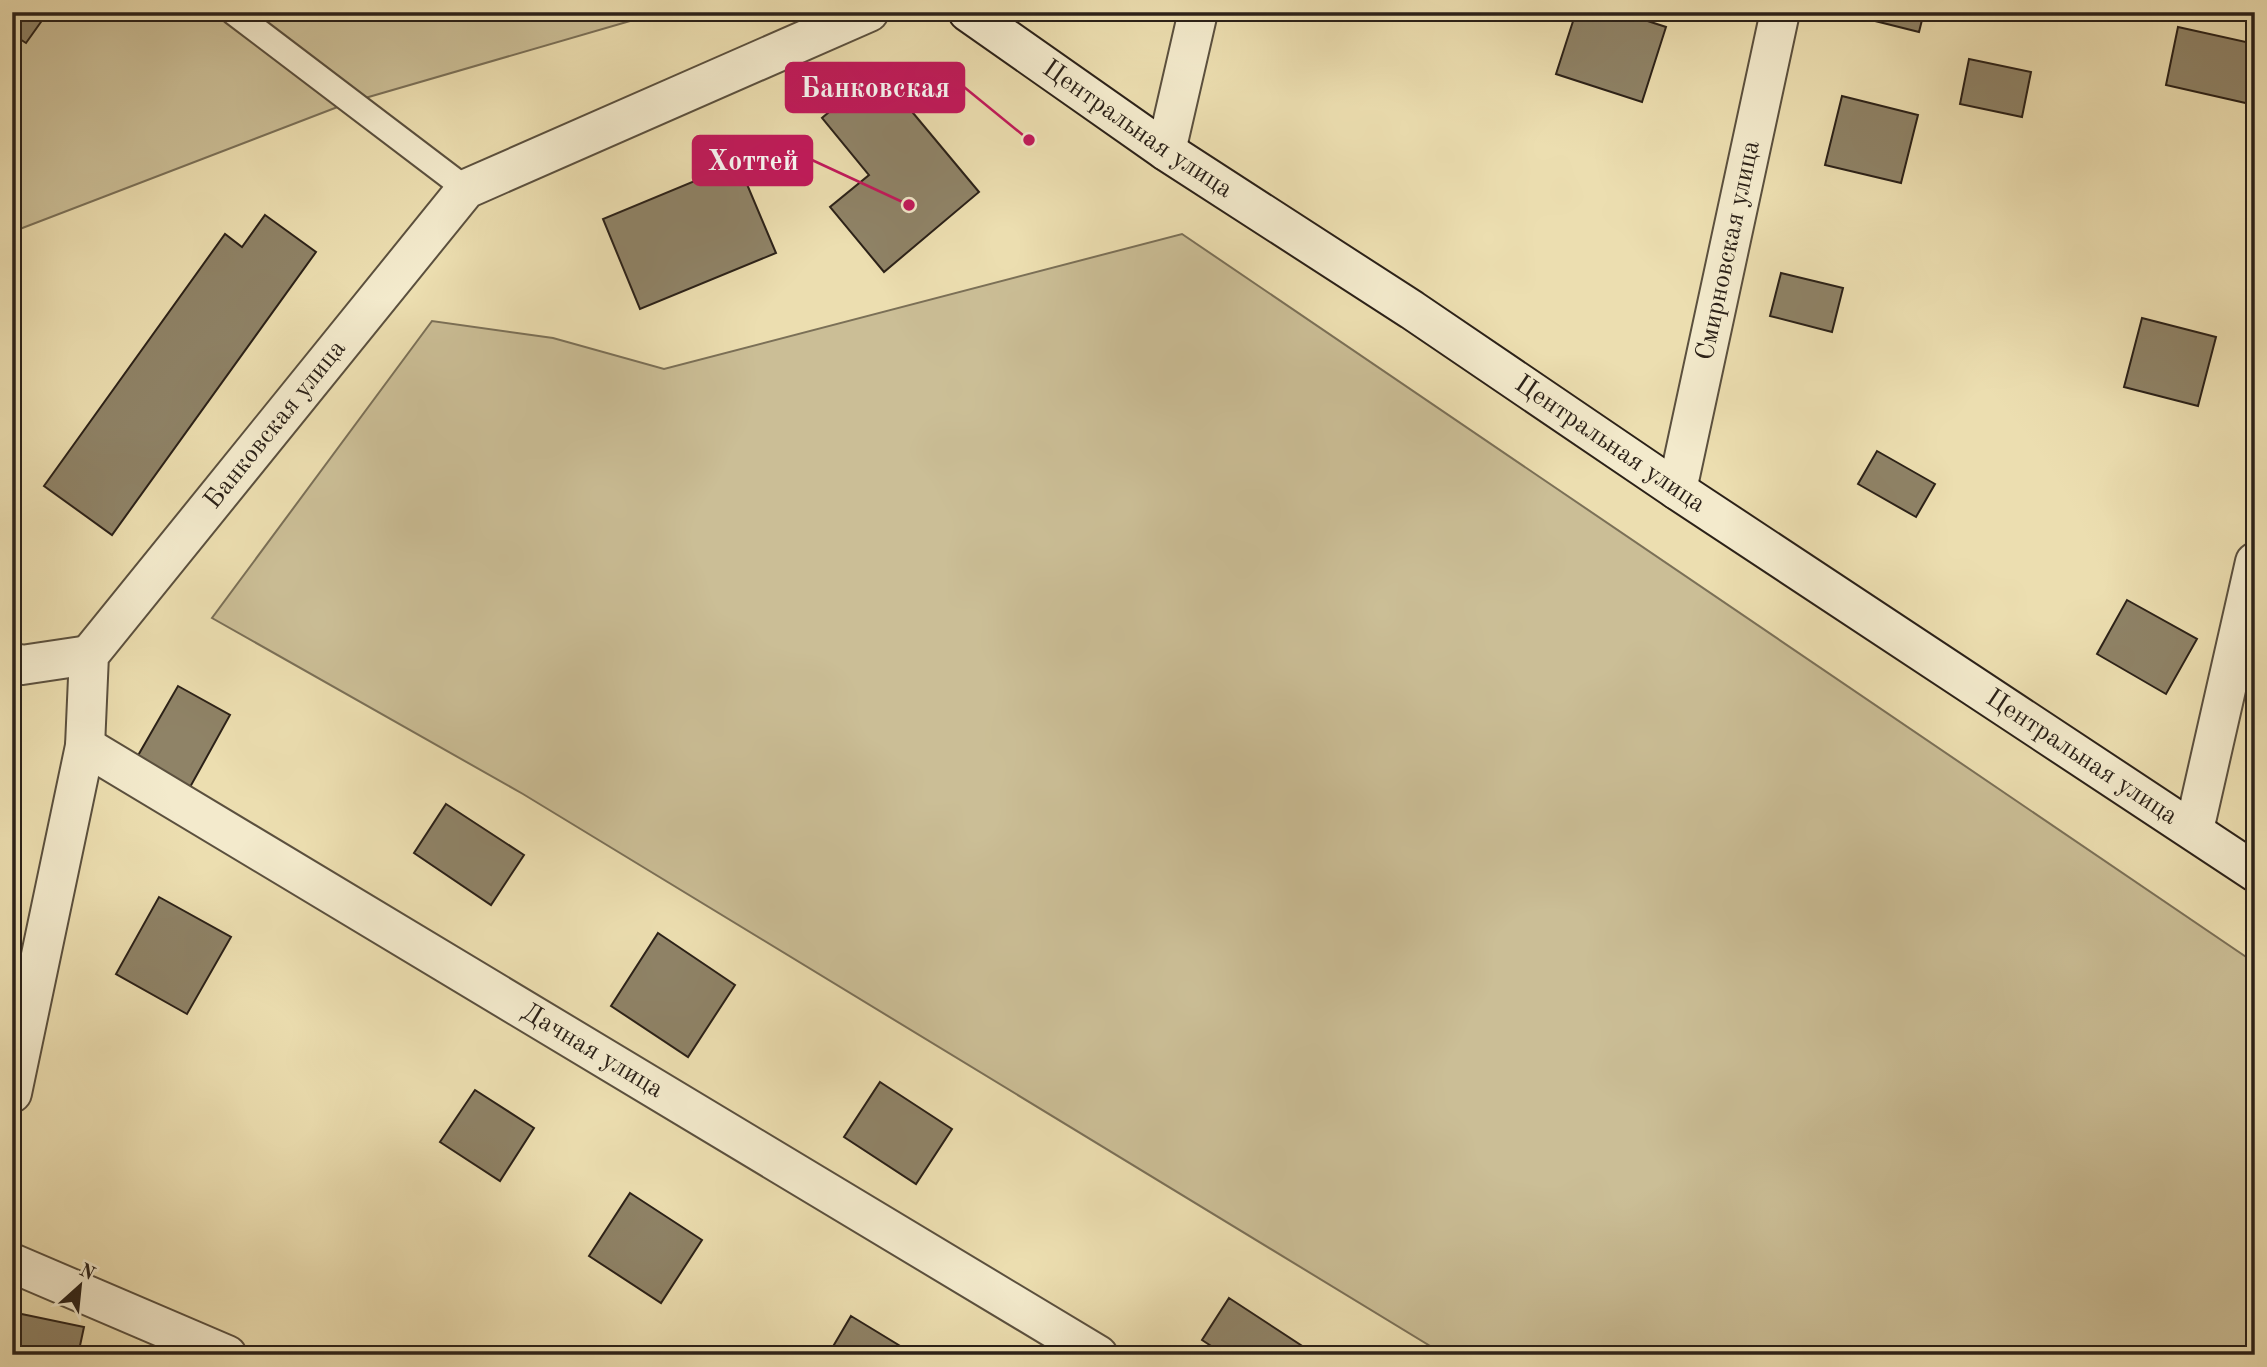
<svg xmlns="http://www.w3.org/2000/svg" width="2267" height="1367" font-family="'Old Standard TT',serif">
  <style>
    .green { fill: #cbbe96; stroke: #7b7057; stroke-width: 2 }
    .building { fill: #8f8367; stroke: #2b2118; stroke-width: 2 }
    .lines { fill: none; stroke-linecap: round; stroke-linejoin: round }
    .lane-casing { stroke: #5b503e; stroke-width: 28 }
    .street-casing { stroke: #5b503e; stroke-width: 42 }
    .secondary-casing { stroke: #2b2118; stroke-width: 42 }
    .lane { stroke: #f3eacc; stroke-width: 24 }
    .street { stroke: #f3eacc; stroke-width: 38 }
    .secondary { stroke: #f3eacc; stroke-width: 38 }
    .labels { text-anchor: middle; dominant-baseline: central; stroke-width: 5; stroke-linejoin: round; paint-order: stroke }
    .street-label { font-size: 26px; fill: #2b2118; stroke: #f3eacc }
    .leader { fill: none; stroke: #c2185b; stroke-width: 2.5 }
    .callout-dot { fill: #c2185b; stroke: #f3eacc; stroke-width: 2.5 }
    .callout { fill: #c2185b; stroke: #c2185b; stroke-width: 2.5 }
    .callout-label { font-size: 28px; text-anchor: middle; font-weight: bold; fill: #fff }
  </style>
  <rect width="100%" height="100%" fill="#ecdeb0"/>
  <filter id="stains"><feTurbulence type="fractalNoise" baseFrequency=".00286" numOctaves="4"/><feColorMatrix values="0 0 0 0 .2 0 0 0 0 .09 0 0 0 0 .02 0 0 0 .5 -.17"/></filter>
  <radialGradient id="worn" r=".72"><stop offset=".6" stop-color="#630" stop-opacity="0"/><stop offset="1" stop-color="#630" stop-opacity=".3"/></radialGradient>
  <path class="green" d="M12 12H661L348 103 12 232Z
    M1182 234 2255 963V1355H1445L523 794 212 618 432 321 553 338 664 369Z"/>
  <path class="building" d="M12 12H48L26 43 12 34Z
    M1576 12H1620L1666 27 1642 102 1556 74Z
    M1856 12H1924L1919 32 1855 16Z
    M2178 27 2255 44V83L2250 104 2166 85Z
    M1969 59 2031 72 2022 117 1960 104Z
    M878 71 979 192 884 272 830 207 869 175 822 118Z
    M1842 96 1918 115 1901 183 1825 165Z
    M738 163 776 253 640 309 603 219Z
    M265 215 316 252 112 535 44 486 225 234 242 247Z
    M1781 273 1843 288 1832 332 1770 316Z
    M2142 318 2216 337 2198 406 2124 387Z
    M1877 451 1935 484 1916 517 1858 484Z
    M2127 600 2197 639 2166 694 2097 654Z
    M178 686 230 715 189 789 136 759Z
    M446 804 524 855 491 905 414 853Z
    M159 897 231 937 187 1014 116 974Z
    M658 933 735 985 688 1057 611 1006Z
    M880 1082 952 1129 916 1184 844 1137Z
    M475 1090 534 1128 500 1181 440 1142Z
    M630 1193 702 1240 661 1303 589 1256Z
    M1229 1298 1316 1355H1225L1202 1340Z
    M12 1312 84 1327 78 1355H12Z
    M851 1316 915 1355H828Z"/>
  <g class="lines">
    <g class="lane-casing">
      <path id="lane" d="M233 12 466 189"/>
    </g>
    <g class="street-casing">
      <g id="street">
        <path d="M1166 151 1198 12"/>
        <path id="s1" d="M1677 490 1780 12"/>
        <path d="M12 662 22 665 89 655"/>
        <path id="s2" d="M85 746 1098 1355"/>
        <path d="M2194 830 2255 562"/>
        <path id="s3" d="M12 1093 85 746 89 655 466 189 869 12"/>
        <path d="M12 1263 227 1355"/>
      </g>
    </g>
    <g class="secondary-casing">
      <g id="secondary">
        <path id="s4" d="M968 12 1166 151 1412 310 1677 490 2255 872"/>
      </g>
    </g>
    <use href="#lane" class="lane"/>
    <use href="#street" class="street"/>
    <use href="#secondary" class="secondary"/>
  </g>
  <g class="labels">
    <g class="street-label">
      <text stroke="none"><textPath href="#s4" startOffset="206">Центральная улица</textPath></text>
      <text stroke="none"><textPath href="#s1" startOffset="245">Смирновская улица</textPath></text>
      <text stroke="none"><textPath href="#s3" startOffset="742">Банковская улица</textPath></text>
      <text stroke="none"><textPath href="#s4" startOffset="774">Центральная улица</textPath></text>
      <text stroke="none"><textPath href="#s4" startOffset="1340">Центральная улица</textPath></text>
      <text stroke="none"><textPath href="#s2" startOffset="592">Дачная улица</textPath></text>
    </g>
  </g>
  <path class="leader" d="M1029 140L964 87M909 205L812 160"/>
  <g class="callout-dot">
    <circle cx="1029" cy="140" r="7"/>
    <circle cx="909" cy="205" r="7"/>
  </g>
  <g class="callout">
    <rect x="786" y="63" width="178" height="49" rx="7"/>
    <rect x="693" y="136" width="119" height="49" rx="7"/>
  </g>
  <g class="callout-label">
    <text x="875" y="97">Банковская</text>
    <text x="753" y="170">Хоттей</text>
  </g>
  <rect width="2267" height="1367" fill="none" stroke="#ecdeb0" stroke-width="42"/>
  <rect x="14" y="14" width="2239" height="1339" fill="none" stroke="#2b2118" stroke-width="3.5"/>
  <rect x="21" y="21" width="2225" height="1325" fill="none" stroke="#2b2118" stroke-width="2"/>
  <g transform="translate(80 1286) rotate(27)" stroke="#f3eacc" stroke-width="5" paint-order="stroke">
  <path d="M0-5L12 26L0 18L-12 26Z" fill="#2b2118"/>
  <text y="-10" font-size="19" font-weight="bold" text-anchor="middle" fill="#2b2118">N</text>
  </g>
  <rect width="100%" height="100%" filter="url(#stains)"/>
  <rect width="100%" height="100%" fill="url(#worn)"/>
</svg>
